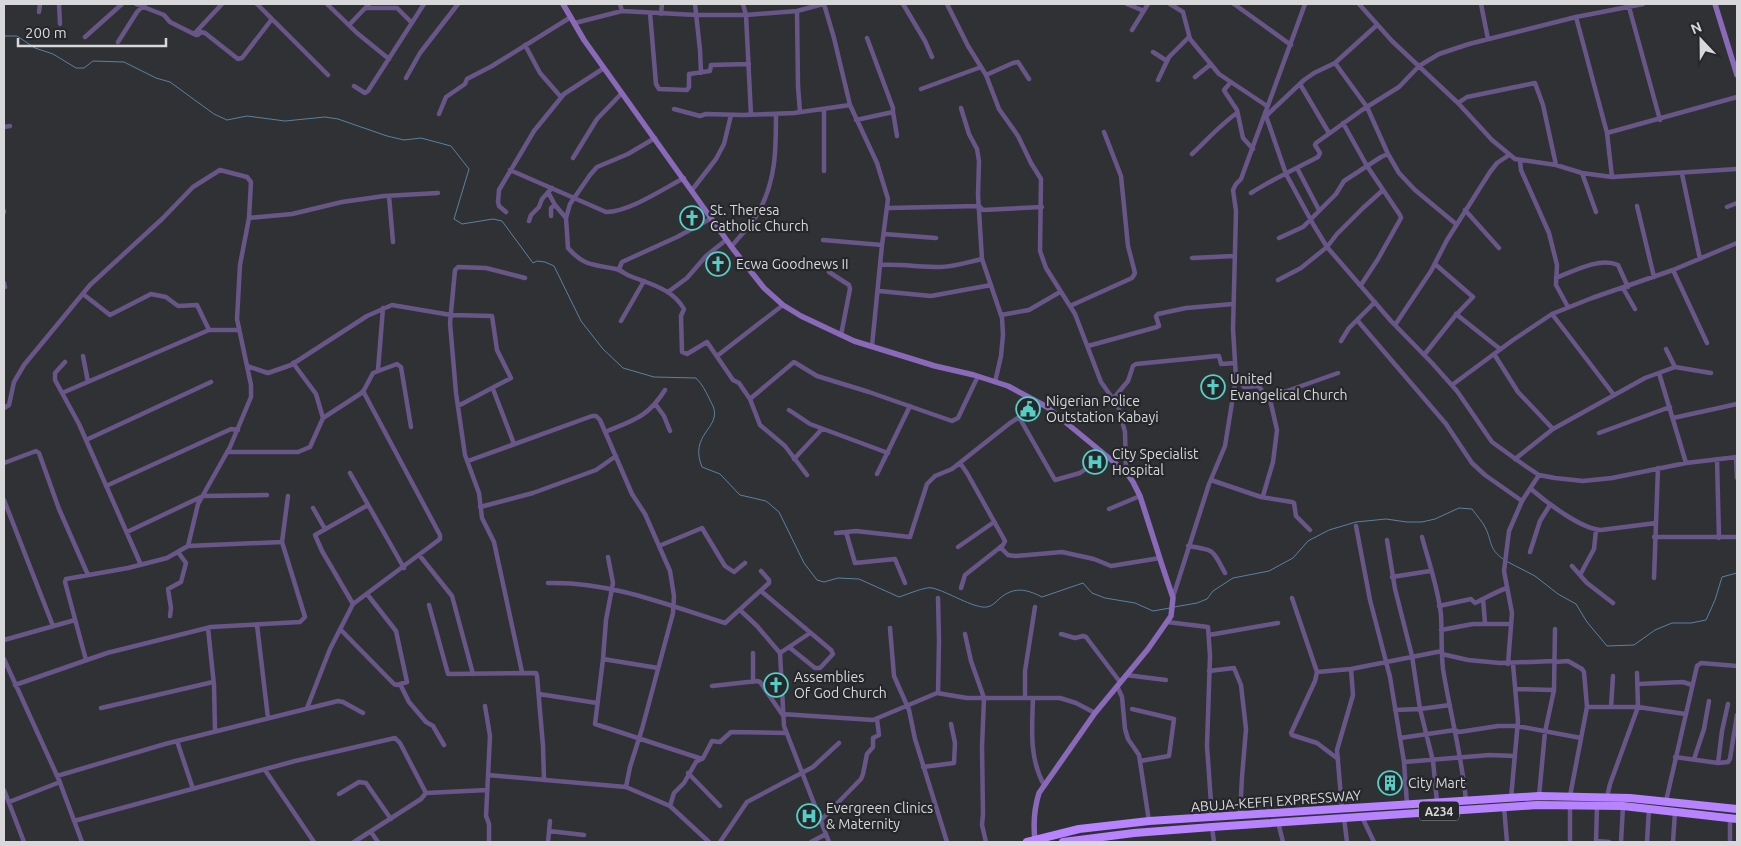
<svg xmlns="http://www.w3.org/2000/svg" width="1741" height="846" font-family="Ubuntu,sans-serif">
  <style>
    .lines { fill: none; stroke-linecap: round; stroke-linejoin: round }
    .stream { stroke: #5782a2; stroke-width: 1 }
    .street { stroke: #695688; stroke-width: 4.5 }
    .secondary { stroke: #8969b8; stroke-width: 5.5 }
    .highway { stroke: #b783ff; stroke-width: 8 }
    .labels { text-anchor: middle; dominant-baseline: central; stroke-width: 4.5; stroke-linejoin: round; paint-order: stroke }
    .shield { fill: #26272b; stroke: #a3a3a6; stroke-width: 1 }
    .shield-label { font-size: 12px; font-weight: bold; fill: #d8d8db }
    .poi-label { font-size: 14px; fill: #d8d8db; stroke: #26272b; text-anchor: start }
    .street-label { font-size: 14px; fill: #d8d8db; stroke: #26272b }
  </style>
  <rect width="100%" height="100%" fill="#303135"/>
  <g class="lines">
    <path class="stream" d="M4 36H17L35 48 53 54 76 68H84L93 61 124 62 156 78 170 82 214 114 227 120 247 116 285 121 325 117 338 119 387 136 404 140 421 138 451 146 469 169 454 219 462 224 493 219 502 221 533 263 537 261 545 262 554 266 581 321 603 349 623 368 654 377 696 378C702 384 705 390 709 398 710 401 713 405 714 409 719 429 689 435 702 467L720 474 740 495 766 501 779 512 804 563 817 580 824 582 838 578 859 579 899 597C906 595 926 586 932 588 947 591 974 609 987 607 992 606 995 603 999 599 1014 586 1026 589 1042 597L1083 583 1092 593 1105 598 1135 603 1153 611 1170 608
      M1506 561 1535 576 1558 594 1576 604 1587 622 1607 646 1634 645 1655 630 1672 623H1691L1706 620 1715 600 1722 577 1737 573
      M1174 607 1197 603 1207 599 1213 591 1233 578 1269 571 1293 558 1308 541 1329 530 1356 522 1386 519 1407 522H1422L1435 519 1459 508 1472 509C1476 515 1483 522 1486 529 1492 542 1489 549 1503 559"/>
    <path class="street" d="M59 4 60 24
      M136 4 164 15 170 22 196 35H198L201 32 205 33 238 59 242 58 272 19
      M257 4 328 75
      M327 4 357 33 389 59
      M620 4 622 11
      M695 4 700 50 701 73
      M743 4 746 15 751 115
      M824 4 834 38 850 105 877 163 888 199 882 245 872 346
      M903 4 925 41 932 57
      M947 4 968 46 986 75 999 109 1018 136 1031 163 1041 179 1040 251 1046 268 1075 314 1101 382 1118 406 1125 432 1126 472
      M1127 4 1144 11
      M1170 4 1183 12 1190 39 1219 74 1267 106
      M1234 4 1291 45
      M1359 4 1392 41 1458 103 1492 140 1515 159 1556 165 1582 173 1612 177 1737 169
      M1481 4 1488 39
      M1629 7 1660 120
      M367 8H397L411 22
      M797 11 798 86 800 112
      M39 12 40 4
      M650 13 656 84 659 89 687 90 689 87V74L710 71 711 65 749 64
      M661 14 662 4
      M1576 17 1607 133 1612 177
      M575 23 622 11 696 15H746L797 11 823 4
      M349 25 369 4
      M1132 30 1148 4
      M194 34 222 4
      M85 37 122 4
      M118 42 137 12 145 4
      M525 45 540 73 561 97
      M1153 52 1167 61
      M1335 63 1367 107 1388 154 1399 173 1415 190 1456 224
      M986 75 1013 63 1018 62 1029 79
      M1195 77 1211 64
      M406 78 420 53 458 4
      M1158 80 1169 57 1189 37
      M1231 82 1224 90 1225 92 1237 110 1243 138 1253 149
      M1300 84 1329 133
      M354 86 365 93 368 91 424 4
      M921 89 981 67
      M1458 103 1467 97 1535 83 1543 105 1556 165
      M961 108 969 134 977 149 979 161 978 195 982 259 1002 318 1003 335 1001 356 995 382
      M674 109 700 116 706 114 743 115 794 113 850 105
      M824 110V171
      M893 112 897 136
      M1265 113 1286 174 1313 224 1327 247 1391 321 1432 363 1457 391 1492 442 1524 465 1539 475 1555 478 1583 481 1612 478 1686 463 1737 457
      M439 114 446 97 465 84 467 79 492 66 571 17
      M1266 116 1304 80 1314 73 1335 63 1377 25
      M856 120 893 112V108L867 38
      M1343 123 1367 166 1400 215 1401 218 1378 259 1361 285
      M4 127 10 126
      M1607 133 1737 97
      M655 138 628 154 597 167 590 175 570 204 566 218 568 248C585 267 593 264 616 269 621 270 625 274 630 276 650 284 673 289 684 309L681 316 682 352 687 354 707 342 733 380 739 383 750 399 760 425 785 446 807 475
      M1192 154C1207 140 1221 124 1237 113
      M573 158 597 119 622 93
      M1520 161 1521 170 1549 233 1557 265 1556 285 1568 307
      M1297 168 1319 210
      M510 170 606 212C629 212 663 189 684 178
      M1582 173 1596 212
      M1682 174 1700 259
      M692 190 716 159 724 144 731 115
      M548 192 555 205 566 218
      M1251 193C1273 179 1295 169 1318 157L1320 153 1315 145 1316 143 1362 110 1399 87 1419 66 1439 54 1469 44 1576 17 1643 4
      M389 196 393 242
      M1637 206 1654 277
      M1727 207 1737 203
      M888 208 979 206 983 210 1042 207
      M1465 210 1499 248
      M4 211V212
      M506 212 499 206 498 202 499 190 534 131 564 94 604 68
      M551 216V208L555 205
      M249 218 292 214 342 202 384 196 438 193
      M529 221 531 215 539 207 542 199 552 188
      M884 234 936 238
      M1279 238 1303 227 1336 194 1344 181 1381 157 1388 154
      M823 240 882 245
      M731 247C740 236 751 225 758 213 776 181 776 150 776 114
      M1192 258 1234 256
      M880 265C900 264 920 267 940 267 954 267 968 262 982 259
      M619 269 622 262 677 237 712 218
      M1673 270 1707 343
      M829 272 849 285 850 289 841 335
      M1556 278C1574 271 1599 257 1618 265L1628 287
      M1278 280 1301 268 1327 247 1337 234 1363 208 1383 190
      M4 283 5 287
      M1623 288 1635 309
      M879 291 931 296 991 285
      M668 292 687 278 706 256 726 240
      M83 294 110 315 151 294 166 297 178 306 197 305 209 330
      M1070 306 1132 278 1135 273 1128 246 1121 176 1104 132
      M1456 314 1500 349
      M1552 314 1614 395
      M1001 315 1029 310 1060 292
      M1357 320 1446 424 1472 463 1485 475 1522 501
      M621 321 644 281
      M1395 325 1431 271 1447 240 1490 172 1497 163 1509 155
      M1341 341 1349 328 1375 302
      M1088 346 1157 327 1159 326 1156 316 1158 314 1186 308 1233 304
      M1666 349 1675 367
      M1494 354 1518 392 1553 429
      M1424 355 1455 316 1473 297 1435 264
      M83 356 88 382
      M717 356 783 305
      M65 362 55 373V380L79 424 141 565
      M293 363 316 394 323 418
      M247 366 268 373 291 365 367 316 392 305 451 315 492 316 497 350 511 378 458 406
      M378 370 383 308
      M1659 373 1686 463
      M1236 378 1244 387 1259 386 1265 396 1287 391 1338 373
      M1452 385 1513 340 1552 314 1592 298 1673 270 1737 243
      M493 389 514 444
      M62 393 209 330H239
      M750 399 794 362 817 376 869 392 952 421 958 418 978 376
      M1113 399 1128 381 1133 366 1136 364 1217 356H1219L1221 364 1235 363
      M656 405 664 416 670 431
      M4 408 9 405 14 382 24 365 90 285 162 219 193 187 220 170 247 177 251 182 249 218 240 265 237 319 251 385V397L230 447 198 504 188 546
      M789 410 810 424 888 453
      M1019 417 1055 480 1080 473 1104 456
      M1673 418 1737 404
      M605 432C634 420 648 417 665 390
      M1599 433 1670 407
      M86 440 211 382
      M227 452H298L310 447 323 418 363 392 373 373 397 364 401 367 411 427
      M1736 457 1737 478
      M794 459 822 429
      M1515 459 1553 429 1645 378 1675 367 1711 373
      M1717 459 1719 538
      M468 461 592 416H596L600 420 632 494 645 514 670 571 674 596 673 613 642 729 630 767 626 787
      M4 463 36 451 39 453 59 509 88 575
      M960 463 967 473 1005 541 1003 545 965 575 961 588
      M350 473 404 568
      M877 474 910 406
      M1211 480 1261 497 1292 502 1294 503 1296 516 1310 530
      M106 486 231 429 238 430
      M1531 489C1546 502 1581 529 1601 530L1656 523
      M1263 496 1273 462 1277 430 1269 395
      M4 500 53 626
      M480 507 533 493 596 470 616 456
      M313 508 325 529
      M1109 509 1140 496
      M1356 526 1370 600 1390 677 1404 762 1407 804
      M127 532 203 496 267 495
      M846 532 855 563 895 559 905 583
      M836 533 856 531 910 537 927 484 935 476 952 469 1010 423 1040 404
      M1422 537C1429 563 1438 588 1441 615 1442 633 1441 651 1443 669 1450 713 1462 756 1466 801
      M1654 537H1737
      M1387 540 1395 589 1412 656 1420 709 1433 761 1437 802
      M659 546 702 528 725 566 734 572 745 563
      M1188 546C1215 550 1212 549 1225 573
      M958 547 994 522
      M1000 547 1008 555 1015 556 1062 552 1094 559 1111 566 1160 558
      M1530 552 1540 521 1550 505
      M420 556 452 596 473 674
      M608 557 613 583 606 620 603 659 595 724 702 759
      M1572 566 1587 583 1613 603
      M1580 575 1594 549 1596 530
      M1392 577 1430 571
      M1654 578 1658 468
      M548 583C609 581 668 605 725 623L769 583V580L761 571
      M761 591 831 650 833 654 820 668H815L789 647
      M1173 597 1209 484 1225 446 1236 378 1233 329 1236 211 1233 190 1236 184 1241 179 1305 4
      M938 598 939 641 938 693
      M1292 598 1317 672 1315 681 1291 733 1292 735 1317 743 1338 759
      M1483 599 1485 623
      M353 604 322 551 315 535 368 505
      M429 605 448 674 536 673 537 676 543 746 544 780
      M1439 606 1471 599 1475 603C1486 598 1495 592 1507 588
      M740 610 757 626 780 653 784 726 829 842
      M170 616 171 608 168 589 181 582 186 563 178 552
      M1167 622 1208 627 1210 656 1207 746 1212 817
      M257 625 268 718
      M208 628 214 685 215 731
      M890 628 894 676 909 710 915 739 947 842
      M340 629 394 684 397 685 407 682 396 631 367 594
      M1441 630 1473 624H1510
      M965 634 971 661 984 698 982 747 983 814 982 825 986 842
      M1061 634 1075 638 1083 636 1086 637 1120 682
      M1209 635 1278 623
      M4 640 75 620
      M780 653 810 633
      M1442 654 1468 660 1500 663 1555 661
      M4 659 59 780 82 842
      M603 659 658 668
      M86 660 65 582 66 579 128 568 167 558 188 546 282 542
      M1555 662 1568 661 1582 669 1584 672 1587 707 1570 796
      M1508 664 1512 613 1504 571 1509 531 1522 501 1539 475
      M1209 671 1234 668 1241 685 1246 729 1242 777 1240 815
      M522 672 494 542 482 518 479 493 465 455 456 393 450 323 455 270 458 267 486 268 525 278
      M1317 672 1351 669 1442 651
      M1126 675 1166 680
      M753 682V653
      M400 684 409 702 426 722 433 726 444 745
      M1638 684 1683 682 1692 685
      M15 685 107 653 211 627 300 622 305 617 282 542 288 496
      M712 686 757 681 760 682 782 714 873 720 937 693 967 698H1060L1076 703 1095 713
      M1117 686 1122 697 1125 729 1128 739 1139 755 1149 821
      M1516 689 1554 690
      M539 694 597 703
      M1025 698V671L1035 607
      M1033 698C1032 728 1029 758 1044 785
      M485 706 490 736 486 816 489 824V842
      M1587 707H1638L1685 714
      M1611 707 1613 676
      M101 708 213 682
      M307 708 330 649 353 604 440 539V535L363 391
      M1132 709 1174 719 1169 756 1140 761
      M1395 710 1420 709 1450 705
      M1400 738 1455 730 1459 732 1498 726H1517L1581 738
      M177 741 193 789
      M1675 757 1718 763 1728 762 1730 759 1737 715
      M1694 759 1704 729 1709 701
      M1404 762 1490 755 1514 756
      M1718 763 1722 731 1728 704
      M923 767 954 763 955 743 951 724
      M265 770 314 842
      M688 773 720 806
      M488 775 626 787 670 806 709 842
      M57 776 165 744 338 701 343 702 363 713
      M4 790 24 842
      M339 794 359 782 366 783 391 819
      M1539 796 1545 732 1554 690 1555 629
      M1607 797 1610 784 1638 707 1637 673
      M1511 798 1518 721 1513 664
      M1666 801 1697 666 1701 663 1737 666
      M9 802 60 782
      M670 806 674 793 684 783 696 762 703 758 712 741 720 742 731 732 786 733
      M1504 807 1507 842
      M1342 809 1337 750 1353 695 1351 669
      M1362 817 1374 842
      M1344 818 1347 842
      M821 820 861 779 863 774 867 754 873 747V738L879 735 877 719
      M74 821 295 761 395 738 400 743 426 793
      M1278 822 1283 842
      M1212 827 1214 842
      M549 831 584 835
      M371 832 378 842
      M1596 841 1609 842
      M354 842 421 799 426 793 487 790
      M548 842 550 821
      M720 842 747 802 813 767 839 743
      M811 842 826 834
      M1570 842V806
      M1596 842 1597 806
      M1621 842 1623 806
      M1647 842 1649 809
      M1673 842 1675 812
      M1730 842V818"/>
    <path class="secondary" d="M563 4 584 40 733 249 764 288 783 305 801 316 854 341 935 366 974 375 1008 386 1047 407 1126 472 1133 482 1140 496 1162 565 1173 598 1171 616 1148 649 1095 713 1039 793C1034 809 1033 823 1035 840
      M1715 4 1737 75"/>
    <path class="highway" d="M1027 842 1079 829 1149 821 1539 796 1630 798 1737 809
      M1063 842 1134 833 1212 827 1537 805 1623 806 1737 819"/>
  </g>
  <defs>
    <g id="church-ring" transform="scale(1.25)"><circle r="9.5" fill="#26272b" stroke="#55cec5" stroke-width="1.5"/><path d="M-1.2-6h2.4v3.5h3.3v2.4h-3.3V6h-2.4V-.1h-3.3v-2.4h3.3Z" fill="#55cec5"/></g>
    <g id="civic-ring" transform="scale(1.25)"><circle r="9.5" fill="#26272b" stroke="#55cec5" stroke-width="1.5"/><path d="M-.6-6.5H3V-4.5H.6V-3L4-1V1h2V6H-6V1h2V-1L-.6-3ZM-1.2 2.5V6h2.4V2.5Z" fill="#55cec5"/></g>
    <g id="hospital-ring" transform="scale(1.25)"><circle r="9.5" fill="#26272b" stroke="#55cec5" stroke-width="1.5"/><path d="M-5-5h3v3.5h4V-5h3V5h-3V1.5h-4V5h-3Z" fill="#55cec5"/></g>
    <g id="building-ring" transform="scale(1.25)"><circle r="9.5" fill="#26272b" stroke="#55cec5" stroke-width="1.5"/><path d="M-4-6H4V6H1V3H-1V6H-4ZM-2.5-4.3h1.7v1.8h-1.7ZM.8-4.3h1.7v1.8H.8ZM-2.5-1h1.7V.8h-1.7ZM.8-1h1.7V.8H.8Z" fill="#55cec5"/></g>
  </defs>
  <g fill-rule="evenodd">
    <use href="#church-ring" x="692" y="218"/>
    <use href="#church-ring" x="718" y="264"/>
    <use href="#church-ring" x="1213" y="387"/>
    <use href="#civic-ring" x="1028" y="409"/>
    <use href="#hospital-ring" x="1095" y="462"/>
    <use href="#church-ring" x="776" y="685"/>
    <use href="#building-ring" x="1390" y="783"/>
    <use href="#hospital-ring" x="809" y="816"/>
  </g>
  <g class="labels">
    <rect class="shield" x="1419" y="801.5" width="40" height="19" rx="4"/>
    <g class="shield-label">
      <text x="1439" y="811">A234</text>
    </g>
    <g class="poi-label">
      <text x="710" y="210">St. Theresa<tspan x="710" dy="16">Catholic Church</tspan></text>
      <text x="736" y="264">Ecwa Goodnews II</text>
      <text x="1230" y="379">United<tspan x="1230" dy="16">Evangelical Church</tspan></text>
      <text x="1046" y="401">Nigerian Police<tspan x="1046" dy="16">Outstation Kabayi</tspan></text>
      <text x="1112" y="454">City Specialist<tspan x="1112" dy="16">Hospital</tspan></text>
      <text x="794" y="677">Assemblies<tspan x="794" dy="16">Of God Church</tspan></text>
      <text x="1408" y="783">City Mart</text>
      <text x="826" y="808">Evergreen Clinics<tspan x="826" dy="16">&amp; Maternity</tspan></text>
    </g>
    <g class="street-label">
      <text transform="translate(1276 801) rotate(-4)">ABUJA-KEFFI EXPRESSWAY</text>
    </g>
  </g>
  <rect width="1741" height="846" fill="none" stroke="#d8d8db" stroke-width="10"/>
  <g transform="translate(1701 40) rotate(338)" stroke="#26272b" stroke-width="4" paint-order="stroke">
  <path d="M0-4L9 19L0 12L-9 19Z" fill="#d8d8db"/>
  <text y="-8" font-size="14" font-weight="bold" text-anchor="middle" fill="#d8d8db">N</text>
  </g>
  <path d="M18 38v8h148v-8" fill="none" stroke="#d8d8db" stroke-width="2.5"/>
  <text x="25" y="38" font-size="15" fill="#d8d8db" stroke="#26272b" stroke-width="4" paint-order="stroke">200 m</text>
</svg>
